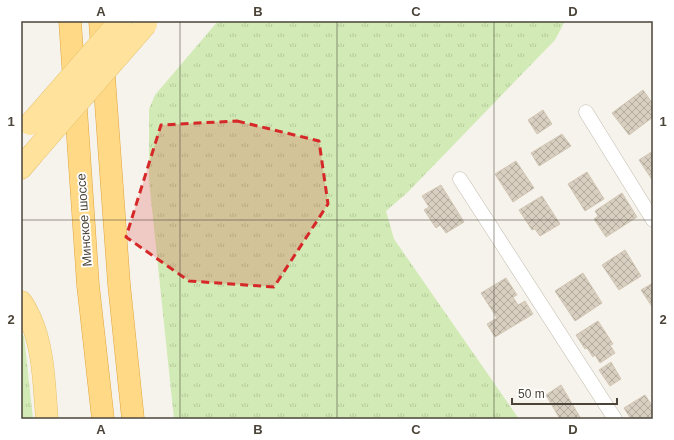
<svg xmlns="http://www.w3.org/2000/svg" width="674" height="440" font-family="Arial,sans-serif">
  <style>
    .grass { fill: url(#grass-tufts) }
    .building { fill: url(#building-cross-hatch); stroke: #d3c7b4 }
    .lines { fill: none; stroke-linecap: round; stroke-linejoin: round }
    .minor-casing { stroke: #c2bbae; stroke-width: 15 }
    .primary-casing { stroke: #e6c16a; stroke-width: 23 }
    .trunk-casing { stroke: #e0a43c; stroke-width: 23 }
    .minor { stroke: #fff; stroke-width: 14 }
    .primary { stroke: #ffe39c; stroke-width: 22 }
    .trunk { stroke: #ffd985; stroke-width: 22 }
    .primary-bridge-casing { stroke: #e6c16a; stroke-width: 23; stroke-linecap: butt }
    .primary-bridge { stroke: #ffe39c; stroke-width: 22 }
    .marked { fill: #d62828; fill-opacity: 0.2; stroke: #d62828; stroke-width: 3; stroke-dasharray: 8 5; stroke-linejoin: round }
    .grid { fill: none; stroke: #4b4439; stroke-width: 1; stroke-opacity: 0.55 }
    .labels { text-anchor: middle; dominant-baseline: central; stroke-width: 3.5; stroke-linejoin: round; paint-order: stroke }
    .street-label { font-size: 13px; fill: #4b4439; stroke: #fff }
    .neatline { fill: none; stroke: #4b4439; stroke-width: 1.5 }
    .grid-label { font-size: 13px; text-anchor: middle; font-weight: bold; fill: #4b4439 }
  </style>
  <defs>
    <pattern id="grass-tufts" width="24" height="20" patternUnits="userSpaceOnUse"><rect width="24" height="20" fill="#d2eab5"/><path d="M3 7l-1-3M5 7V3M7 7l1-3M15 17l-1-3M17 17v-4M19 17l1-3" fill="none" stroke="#b6ca9c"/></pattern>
    <pattern id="building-cross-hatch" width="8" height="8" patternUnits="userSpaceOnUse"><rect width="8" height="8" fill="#d8cfc1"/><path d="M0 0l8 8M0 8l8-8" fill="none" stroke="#b1aa9e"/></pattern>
  </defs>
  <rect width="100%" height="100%" fill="#f6f3ec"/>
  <path class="grass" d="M218 21H565L555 40 408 192 386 211 394 239 519 419H174L149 180V109L155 95Z
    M21 333 24 336 33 419H21Z"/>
  <path class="building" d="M643 90 653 104V117L629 135 612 113Z
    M543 110 552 124 537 134 528 120Z
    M562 134 571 146 539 166 531 153Z
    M653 151V181L639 160Z
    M516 161 534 188 513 202 495 174Z
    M587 172 604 199 585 211 568 184Z
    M441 185 464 222 446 233 440 225 436 228 424 210 429 207 422 196Z
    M622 193 637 217 606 237 594 219 598 216 595 211Z
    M542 196 560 224 540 236 535 229 532 230 519 210Z
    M625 250 641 276 619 290 602 265Z
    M583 273 602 303 575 321 555 291Z
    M506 278 517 295 513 297 518 305 525 301 533 314 495 337 487 324 497 318 481 293Z
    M653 283V308L641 290Z
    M598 321 613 344 610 345 615 353 600 363 595 355 593 357 587 348 585 349 576 335Z
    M611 362 621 379 610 386 599 370Z
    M561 385 581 419H560L546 395Z
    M645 395 653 407V419H631L624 408Z"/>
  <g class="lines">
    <g class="minor-casing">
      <path id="minor" d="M586 112 653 220
        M460 179 615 419"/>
    </g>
    <g class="primary-casing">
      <path id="primary" d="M21 168 32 155
        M21 302C25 307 27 312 30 318 44 349 44 385 47 419"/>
    </g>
    <g class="trunk-casing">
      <path id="trunk" d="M70 21 88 285 103 419
        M100 21 119 284 133 419"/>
    </g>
    <use href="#minor" class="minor"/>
    <use href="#primary" class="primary"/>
    <use href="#trunk" class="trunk"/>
    <g class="primary-bridge-casing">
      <path id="primary-bridge" d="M30 124 120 21
        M32 155 146 24"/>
    </g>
    <use href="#primary-bridge" class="primary-bridge"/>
  </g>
  <path class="marked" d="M237 121 319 141 328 204 274 287 189 281 126 237 161 125Z"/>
  <path class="grid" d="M180 21V419M337 21V419M494 21V419M21 220H653"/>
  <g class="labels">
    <g class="street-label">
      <text transform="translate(84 220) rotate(-94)">Минское шоссе</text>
    </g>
  </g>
  <rect width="674" height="440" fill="none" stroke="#ffffff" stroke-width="44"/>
  <path d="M512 398v6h105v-6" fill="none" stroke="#4b4439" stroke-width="2"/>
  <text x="518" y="398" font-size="12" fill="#4b4439" stroke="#ffffff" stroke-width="3" paint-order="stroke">50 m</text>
  <rect x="22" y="22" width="630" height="396" class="neatline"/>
  <g class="grid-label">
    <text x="101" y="16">A</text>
    <text x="258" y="16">B</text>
    <text x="416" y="16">C</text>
    <text x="573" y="16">D</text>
    <text x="11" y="126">1</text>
    <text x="663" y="126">1</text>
    <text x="11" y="324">2</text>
    <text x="663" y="324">2</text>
    <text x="101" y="434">A</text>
    <text x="258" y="434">B</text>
    <text x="416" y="434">C</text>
    <text x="573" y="434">D</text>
  </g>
</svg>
